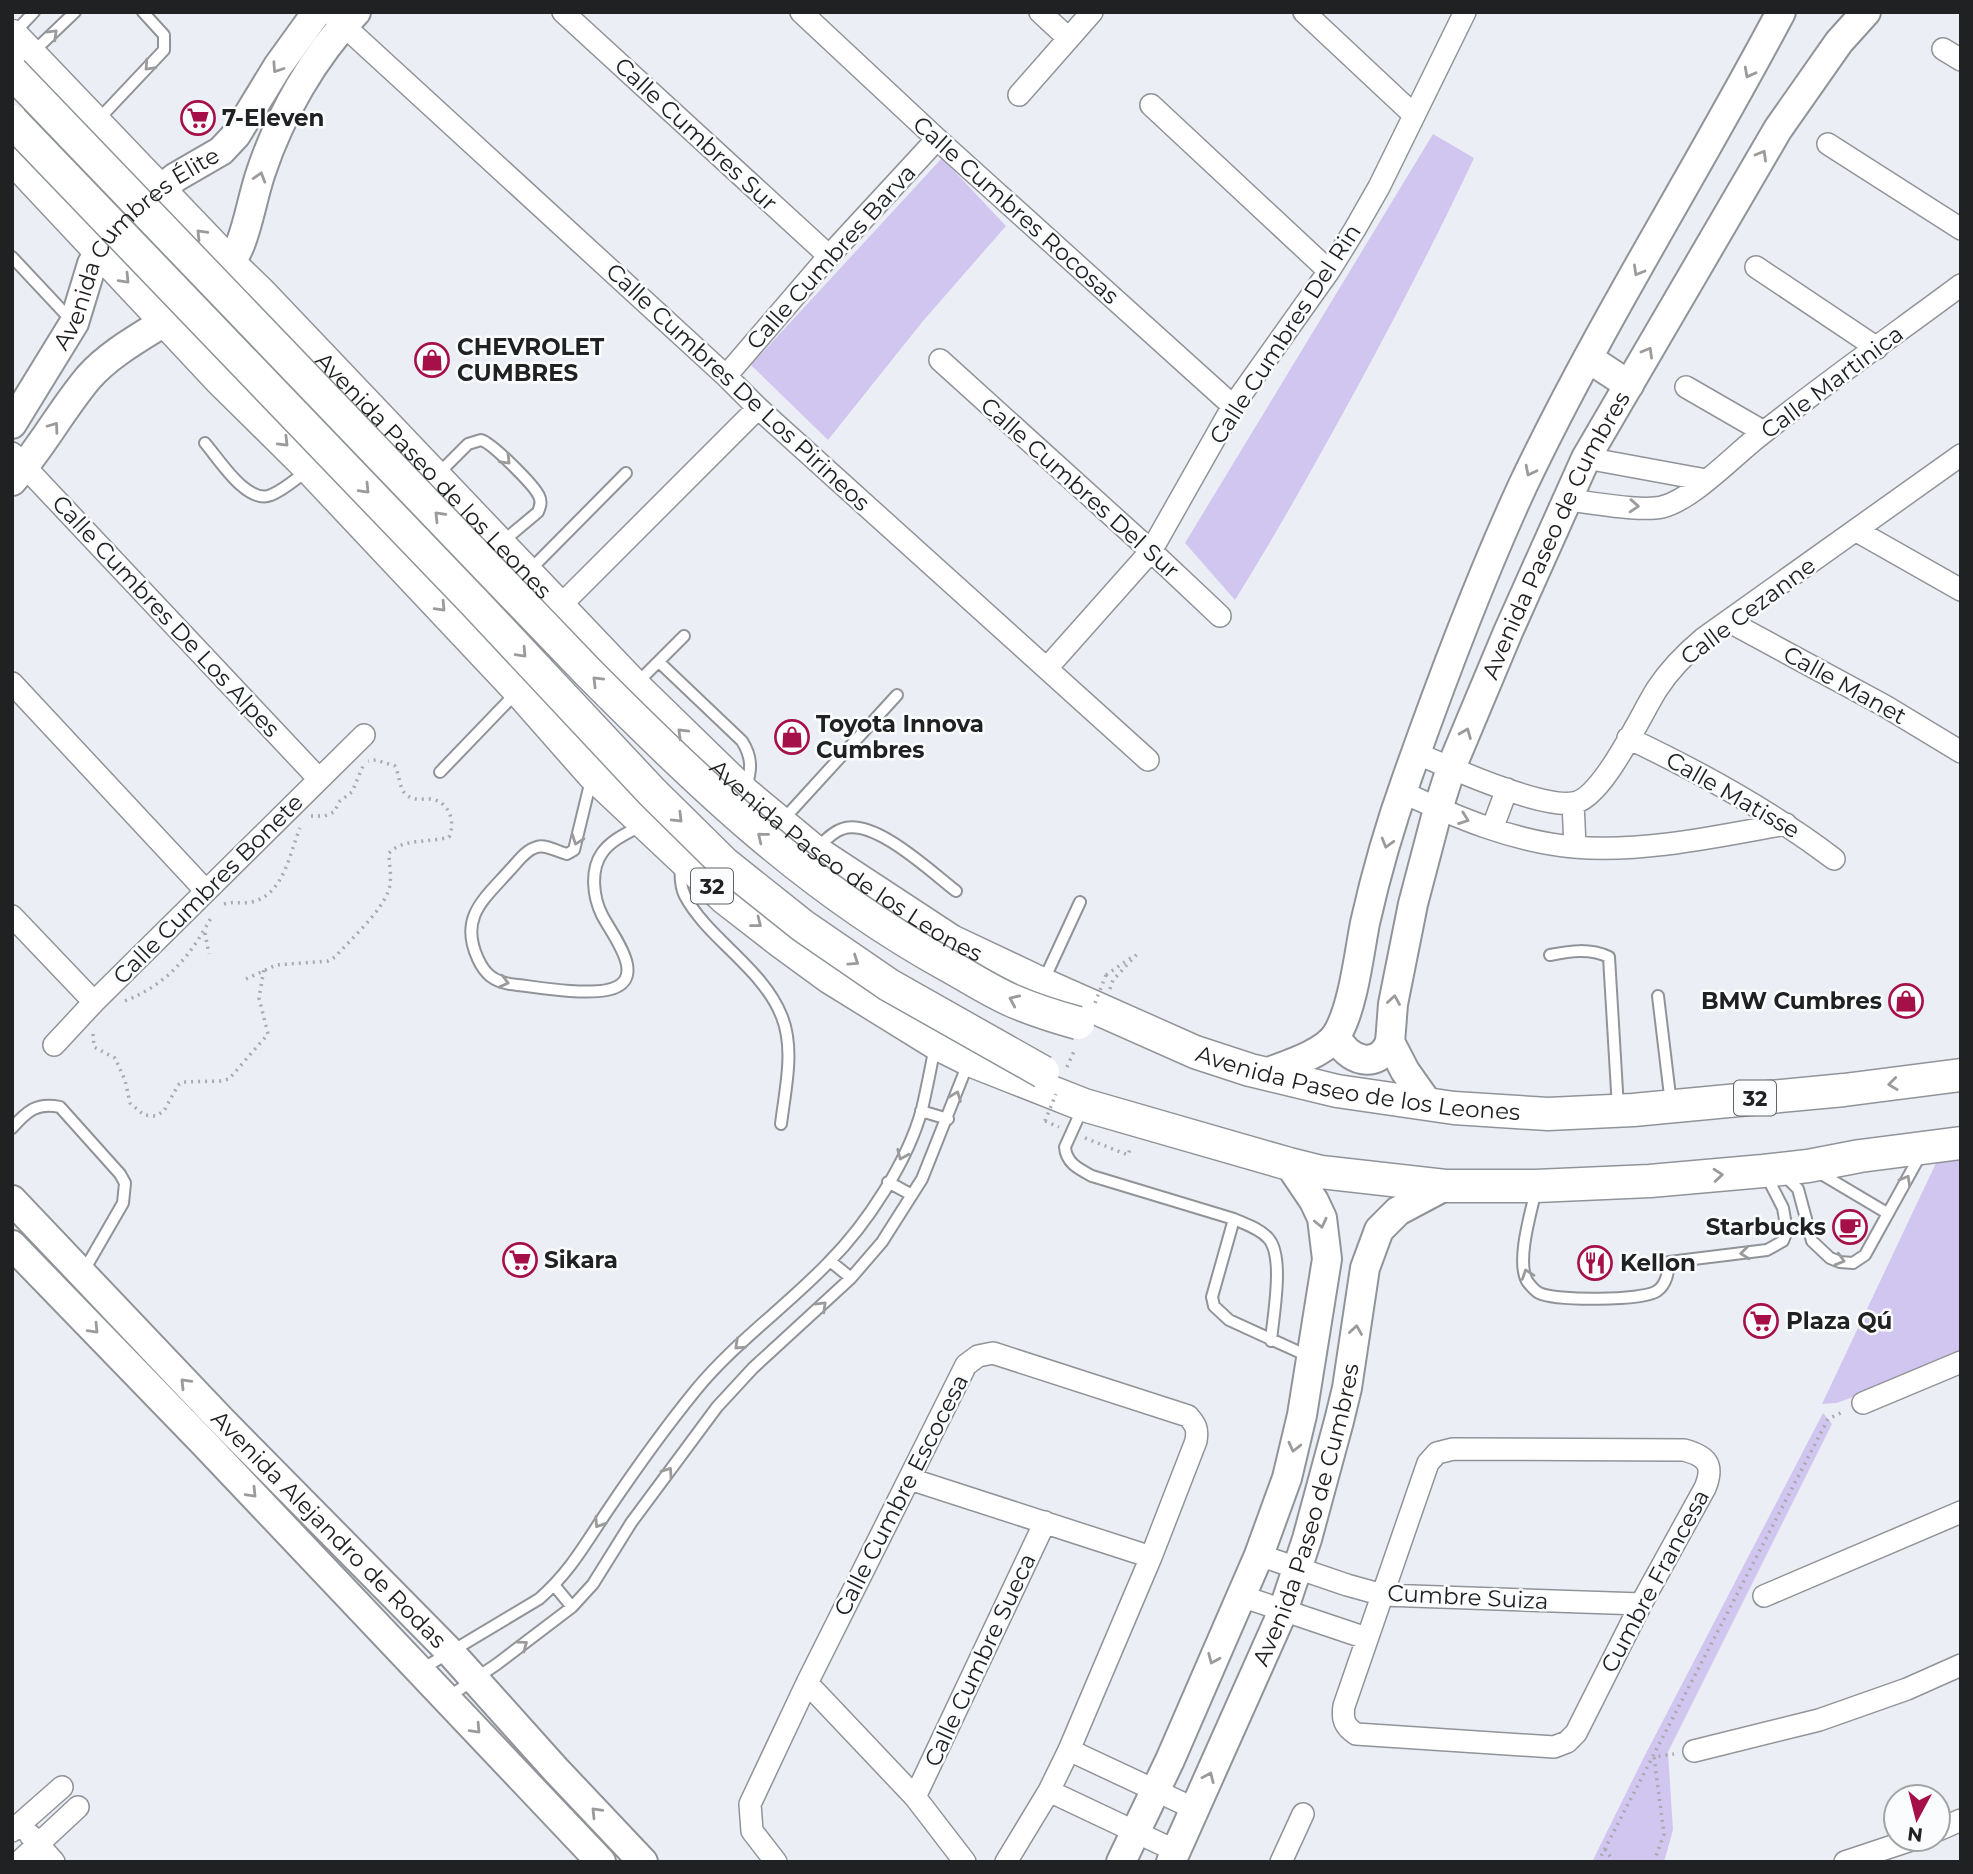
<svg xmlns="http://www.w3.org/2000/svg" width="1973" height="1874" font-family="Montserrat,sans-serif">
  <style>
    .green { fill: #d1c6ef }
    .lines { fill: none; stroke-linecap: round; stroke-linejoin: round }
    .lane-casing { stroke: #909499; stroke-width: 14 }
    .street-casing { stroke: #909499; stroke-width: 24 }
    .secondary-casing { stroke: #909499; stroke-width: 32 }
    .primary-casing { stroke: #909499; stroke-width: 35 }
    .path { stroke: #a7aaae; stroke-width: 3.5; stroke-dasharray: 2 5; stroke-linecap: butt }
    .lane { stroke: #fff; stroke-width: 10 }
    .street { stroke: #fff; stroke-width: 21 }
    .secondary { stroke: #fff; stroke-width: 28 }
    .primary { stroke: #fff; stroke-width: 32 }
    .primary-bridge-casing { stroke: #909499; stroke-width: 35; stroke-linecap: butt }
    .path-bridge { stroke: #a7aaae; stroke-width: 3.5; stroke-dasharray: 2 5; stroke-linecap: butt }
    .primary-bridge { stroke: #fff; stroke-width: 32 }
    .oneway { stroke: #9b9b9c }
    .labels { text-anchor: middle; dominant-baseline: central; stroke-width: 5; stroke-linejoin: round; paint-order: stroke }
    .shield { fill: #fbfcfe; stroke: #626365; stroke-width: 2 }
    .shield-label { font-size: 21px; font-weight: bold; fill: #202123 }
    .poi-label { font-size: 23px; font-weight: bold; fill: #202123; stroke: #fbfcfe; text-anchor: start }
    .street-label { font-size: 23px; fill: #202123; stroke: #fbfcfe }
  </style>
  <rect width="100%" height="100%" fill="#ebeff5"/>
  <path class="green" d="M1433 134 1474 158C1440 231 1403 302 1365 373 1323 450 1281 526 1235 600L1185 543Z
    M942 158 1006 226 923 321 828 440 751 365Z
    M1961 1158V1357L1837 1403 1822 1404 1937 1161Z
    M1823 1413 1832 1424 1668 1752 1673 1830 1664 1862H1592L1643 1759Z"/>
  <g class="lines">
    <g class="lane-casing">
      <path id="lane" d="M14 33 34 12
        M32 53 75 12
        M97 121 164 50V35L143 12
        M12 257 72 321
        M205 443C219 459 247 505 271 495 284 490 297 478 308 470
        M437 475 468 444 481 440C492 443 534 485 539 496 542 502 540 507 538 512L501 543
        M529 571 626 473
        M659 662 742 741C752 757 752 769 746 787
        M636 684 684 636
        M440 772 517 692
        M591 780 574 850 567 854C558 852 546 844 537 847 525 850 517 863 509 871 483 900 459 918 478 959 485 974 493 981 510 984 537 987 581 995 607 990 651 981 612 935 602 915 593 897 590 870 602 853 612 839 628 833 642 825
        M782 821 897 695
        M816 849C824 842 832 832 842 829 874 817 931 872 956 891
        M681 864C680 875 680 886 685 896 708 939 763 968 782 1017 795 1050 785 1090 781 1124
        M1550 955C1571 951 1589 948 1609 957L1618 1108
        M1043 982 1080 902
        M1658 996 1671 1104
        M1083 1107 1065 1147C1066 1163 1079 1169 1092 1176L1234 1219C1245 1224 1259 1228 1268 1238 1285 1256 1273 1316 1271 1341
        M921 1111 948 1119
        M12 1128C27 1111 37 1102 60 1107L120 1174 125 1183 123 1203 82 1274
        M1818 1172 1887 1213
        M1783 1174 1798 1189 1812 1241 1830 1258 1840 1262 1853 1263 1865 1255 1922 1152
        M888 1182 912 1195
        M1536 1190C1531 1212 1516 1261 1527 1281 1530 1285 1535 1291 1539 1293 1555 1301 1642 1301 1657 1291 1667 1284 1668 1272 1669 1262L1767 1250 1783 1241 1787 1231 1783 1208 1765 1173
        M1234 1219 1212 1297 1214 1306 1229 1320 1310 1357
        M830 1261 851 1278
        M554 1585 572 1607
        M422 1669 539 1599C572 1570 586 1542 610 1507 637 1467 665 1428 695 1391 734 1343 786 1307 829 1262 867 1224 908 1161 922 1109 927 1088 931 1067 935 1046
        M447 1698 497 1664 572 1607 593 1584 631 1523 717 1407 753 1368 851 1278 882 1242 922 1179 969 1061"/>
    </g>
    <g class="street-casing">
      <path id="street" d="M329 12 726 376 758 408 1148 760
        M563 12 829 256
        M801 12 937 139 1233 406
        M1040 12 1068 38
        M1304 12 1414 115
        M1943 49 1961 60
        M1019 95 1092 12
        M1151 105 1329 271
        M1828 144 1961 229
        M1756 267 1877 348
        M940 360 1151 551 1220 616
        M726 376 829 256 937 139
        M1686 387 1764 432
        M12 453 319 779
        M1586 458 1706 480
        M1566 500C1591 502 1639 512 1662 507 1694 499 1737 452 1764 432 1828 381 1895 334 1961 285
        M1857 531 1961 590
        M559 607 758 408
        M1728 621 1885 706 1961 752
        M1047 668 1151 551 1233 406 1329 271 1355 229 1379 187 1465 12
        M12 683 206 891
        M1628 738C1700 772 1771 811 1834 859
        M1416 753C1449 767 1539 808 1573 803 1602 800 1641 714 1657 689 1670 669 1686 653 1704 638L1961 455
        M1402 792C1456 817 1514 842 1574 847 1643 853 1719 836 1786 824
        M1573 803 1575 847
        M1492 829 1507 789
        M12 916 94 1002
        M54 1045 94 1002 364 735
        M1863 1403 1961 1362
        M1453 1449 1684 1450C1706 1456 1715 1464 1705 1488L1641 1604 1576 1733 1567 1742 1554 1747 1356 1734C1344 1726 1342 1719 1344 1706L1428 1463 1437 1453Z
        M910 1479 1151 1557
        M1259 1555 1347 1585 1383 1595 1641 1604
        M1241 1596 1366 1638
        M1764 1596 1961 1512
        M807 1683 915 1797 965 1862
        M1069 1750 1195 1809
        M1694 1751 1819 1720 1907 1689 1961 1665
        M1049 1791 1176 1851
        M915 1797 1045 1522
        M1938 1830 1961 1820
        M12 1831 62 1787
        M30 1835 54 1862
        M19 1862 78 1807
        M776 1862 752 1831 750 1804 807 1683 966 1365 978 1356 993 1353 1188 1416C1196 1425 1198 1429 1196 1441L1151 1557 1069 1750 1049 1791 1006 1862
        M1281 1862 1303 1814
        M1845 1862 1914 1839"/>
    </g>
    <g class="secondary-casing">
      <g id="secondary">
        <path d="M218 279C247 250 248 210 261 172 280 115 314 55 356 12"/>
        <path d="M1588 358 1629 385"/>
        <path id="s1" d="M12 424 74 323 92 264 108 236 134 210 176 177 221 151 236 135 278 66 317 12"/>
        <path d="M12 481C41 449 61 410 89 377 115 348 153 331 185 308"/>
        <path d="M1336 1036C1347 1061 1378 1071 1390 1042"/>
        <path d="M1263 1074C1284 1066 1325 1054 1337 1034 1353 1008 1359 954 1365 923 1376 874 1390 825 1407 778 1442 679 1479 580 1523 485 1600 323 1697 171 1781 12"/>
        <path id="s2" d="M1429 1105 1405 1071 1390 1042 1391 1030 1393 1004 1413 904 1438 809 1451 768 1508 632 1586 458 1778 129 1839 42 1866 12"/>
        <path id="s3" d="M12 1200 222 1421 451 1653 556 1770 643 1862"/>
        <path d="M12 1245 203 1442 601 1862"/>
        <path d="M1121 1862 1170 1760 1259 1555 1287 1478 1302 1415 1327 1259 1322 1218 1314 1201 1289 1164"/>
        <path id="s4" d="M1171 1862 1283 1611 1307 1539 1339 1421 1347 1388 1365 1268 1379 1230 1398 1211 1445 1186"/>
      </g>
    </g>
    <g class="primary-casing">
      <g id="primary">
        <path id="s5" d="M12 36 232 266 260 293 634 686 744 793 814 851 951 941 1042 984 1195 1052 1250 1070 1337 1091 1454 1108 1548 1114 1633 1110 1844 1090 1961 1075"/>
        <path d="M12 157 220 379 310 468 519 690 593 774 725 898 779 940 831 978 936 1043 970 1060 1084 1105 1289 1164 1321 1172 1445 1186H1536L1650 1181 1763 1171 1808 1166 1860 1156 1961 1143"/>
      </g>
    </g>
    <path class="path" d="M311 816H325L334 812 340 801 352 792 363 766
      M224 904C233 901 243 904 252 902 284 894 289 855 300 828
      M205 933 209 954
      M1106 975 1132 957
      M246 979 276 965 328 961 335 957C351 939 380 913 388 892 393 879 389 866 389 853 403 838 430 843 449 837 455 824 451 805 435 800 427 797 417 802 408 796 399 791 400 775 395 766L376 760 368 761
      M1110 989 1113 980 1139 952
      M125 1001C168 984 191 955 212 916
      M93 1034 94 1047 115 1058 125 1080 130 1103 144 1115 156 1116 164 1111 178 1085 182 1082 221 1081 229 1079 268 1034 259 998 264 969
      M1045 1121 1059 1127
      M1085 1138 1128 1155 1131 1146
      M1605 1849 1614 1862
      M1598 1862 1828 1419 1845 1411
      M1654 1862 1664 1834 1654 1757 1674 1754"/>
    <use href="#lane" class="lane"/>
    <use href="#street" class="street"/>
    <use href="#secondary" class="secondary"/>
    <use href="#primary" class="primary"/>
    <g class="primary-bridge-casing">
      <path id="primary-bridge" d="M12 72 587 671C699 784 806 887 947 965 969 977 990 991 1013 1001 1034 1010 1056 1017 1078 1023
        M12 121 475 603 652 792 724 863 803 926 889 985 1043 1072"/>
    </g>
    <path class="path-bridge" d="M1095 1003 1106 975
      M1067 1067 1075 1049
      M1045 1121 1056 1094"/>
    <use href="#primary-bridge" class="primary-bridge"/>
  </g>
  <defs><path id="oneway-chevron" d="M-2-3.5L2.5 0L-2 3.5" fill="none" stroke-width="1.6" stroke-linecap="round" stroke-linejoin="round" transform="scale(1.75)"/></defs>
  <g class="oneway">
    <use href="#oneway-chevron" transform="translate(53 34) rotate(-44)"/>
    <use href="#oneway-chevron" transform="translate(149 66) rotate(133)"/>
    <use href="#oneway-chevron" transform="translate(277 68) rotate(124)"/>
    <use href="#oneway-chevron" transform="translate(1749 73) rotate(118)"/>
    <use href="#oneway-chevron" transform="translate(1762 155) rotate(-60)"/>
    <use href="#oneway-chevron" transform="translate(260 177) rotate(-73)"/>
    <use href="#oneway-chevron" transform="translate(201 234) rotate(-134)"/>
    <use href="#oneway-chevron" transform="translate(1638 271) rotate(120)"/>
    <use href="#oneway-chevron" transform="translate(125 279) rotate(46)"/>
    <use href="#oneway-chevron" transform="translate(1648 352) rotate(-60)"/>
    <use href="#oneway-chevron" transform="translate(54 427) rotate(-54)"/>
    <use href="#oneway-chevron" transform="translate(284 442) rotate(45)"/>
    <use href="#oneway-chevron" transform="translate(506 460) rotate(46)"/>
    <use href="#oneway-chevron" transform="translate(1530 471) rotate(117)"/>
    <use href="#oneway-chevron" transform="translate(365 489) rotate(46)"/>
    <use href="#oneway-chevron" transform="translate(1634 506) rotate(4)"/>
    <use href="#oneway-chevron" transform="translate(439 516) rotate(-134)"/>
    <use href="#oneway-chevron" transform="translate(441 607) rotate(47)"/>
    <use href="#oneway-chevron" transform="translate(522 653) rotate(47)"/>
    <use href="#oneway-chevron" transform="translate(597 681) rotate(-135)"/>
    <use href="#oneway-chevron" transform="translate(682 733) rotate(-136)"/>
    <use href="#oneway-chevron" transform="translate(1466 733) rotate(-68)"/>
    <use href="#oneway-chevron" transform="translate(678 818) rotate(45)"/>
    <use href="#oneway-chevron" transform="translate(1464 819) rotate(20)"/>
    <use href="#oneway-chevron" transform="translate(762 837) rotate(-141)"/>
    <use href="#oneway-chevron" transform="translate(577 840) rotate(110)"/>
    <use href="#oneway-chevron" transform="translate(1387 843) rotate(106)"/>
    <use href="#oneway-chevron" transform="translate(757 923) rotate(38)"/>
    <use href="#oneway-chevron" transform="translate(854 961) rotate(34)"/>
    <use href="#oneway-chevron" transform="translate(504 982) rotate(14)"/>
    <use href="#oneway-chevron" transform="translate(1014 1000) rotate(-156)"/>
    <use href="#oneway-chevron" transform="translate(1394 1000) rotate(-81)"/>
    <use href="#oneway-chevron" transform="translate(1893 1084) rotate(173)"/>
    <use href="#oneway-chevron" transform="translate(956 1096) rotate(-69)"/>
    <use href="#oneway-chevron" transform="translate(902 1155) rotate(113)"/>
    <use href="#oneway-chevron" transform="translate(1718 1175) rotate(-5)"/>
    <use href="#oneway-chevron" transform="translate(1906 1180) rotate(-61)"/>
    <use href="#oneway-chevron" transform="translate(1321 1223) rotate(77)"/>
    <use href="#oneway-chevron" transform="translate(1745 1253) rotate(174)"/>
    <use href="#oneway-chevron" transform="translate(1840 1260) rotate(16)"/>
    <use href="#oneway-chevron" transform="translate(1527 1274) rotate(-109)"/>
    <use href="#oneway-chevron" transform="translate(822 1306) rotate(-44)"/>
    <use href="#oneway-chevron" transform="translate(94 1329) rotate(46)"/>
    <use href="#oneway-chevron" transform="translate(1356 1330) rotate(-81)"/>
    <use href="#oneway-chevron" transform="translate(739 1345) rotate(137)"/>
    <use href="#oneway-chevron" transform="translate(185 1383) rotate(-134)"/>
    <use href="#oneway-chevron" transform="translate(1294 1447) rotate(104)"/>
    <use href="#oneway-chevron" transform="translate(668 1472) rotate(-55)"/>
    <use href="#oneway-chevron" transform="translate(252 1493) rotate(46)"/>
    <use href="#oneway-chevron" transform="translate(599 1523) rotate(123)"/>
    <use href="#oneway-chevron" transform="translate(523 1645) rotate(-36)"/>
    <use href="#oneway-chevron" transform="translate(1213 1659) rotate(113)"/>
    <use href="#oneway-chevron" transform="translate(476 1729) rotate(47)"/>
    <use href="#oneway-chevron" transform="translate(1209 1777) rotate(-66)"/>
    <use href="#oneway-chevron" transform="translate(596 1812) rotate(-134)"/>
  </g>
  <defs>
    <g id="supermarket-ring" transform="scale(1.75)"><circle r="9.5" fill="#fbfcfe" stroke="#a61049" stroke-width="1.5"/><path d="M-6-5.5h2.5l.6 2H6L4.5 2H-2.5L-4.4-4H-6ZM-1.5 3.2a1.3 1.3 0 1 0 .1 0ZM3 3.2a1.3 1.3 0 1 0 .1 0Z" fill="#a61049"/></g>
    <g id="shop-ring" transform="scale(1.75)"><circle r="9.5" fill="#fbfcfe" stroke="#a61049" stroke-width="1.5"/><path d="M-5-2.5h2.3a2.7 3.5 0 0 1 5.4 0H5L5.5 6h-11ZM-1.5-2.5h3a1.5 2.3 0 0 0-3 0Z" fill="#a61049"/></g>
    <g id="cafe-ring" transform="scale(1.75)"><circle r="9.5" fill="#fbfcfe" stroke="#a61049" stroke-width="1.5"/><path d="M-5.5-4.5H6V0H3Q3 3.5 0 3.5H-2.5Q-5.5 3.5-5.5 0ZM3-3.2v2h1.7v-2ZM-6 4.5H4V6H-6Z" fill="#a61049"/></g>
    <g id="restaurant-ring" transform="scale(1.75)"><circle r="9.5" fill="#fbfcfe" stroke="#a61049" stroke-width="1.5"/><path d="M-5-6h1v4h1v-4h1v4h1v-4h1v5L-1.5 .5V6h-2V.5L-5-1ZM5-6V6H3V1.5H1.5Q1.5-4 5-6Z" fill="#a61049"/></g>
  </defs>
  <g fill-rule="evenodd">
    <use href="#supermarket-ring" x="198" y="118"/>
    <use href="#shop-ring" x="432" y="360"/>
    <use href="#shop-ring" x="792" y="737"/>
    <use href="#shop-ring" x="1906" y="1001"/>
    <use href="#cafe-ring" x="1850" y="1227"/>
    <use href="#supermarket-ring" x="520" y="1260"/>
    <use href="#restaurant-ring" x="1595" y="1263"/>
    <use href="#supermarket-ring" x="1761" y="1321"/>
  </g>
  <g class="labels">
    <g class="shield">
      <rect x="691" y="868.5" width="42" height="35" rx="5"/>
      <rect x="1734" y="1080.5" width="42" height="35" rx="5"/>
    </g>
    <g class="shield-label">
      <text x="712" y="886">32</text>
      <text x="1755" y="1098">32</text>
    </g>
    <g class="poi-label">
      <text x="222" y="118">7-Eleven</text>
      <text x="457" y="347">CHEVROLET<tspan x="457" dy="26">CUMBRES</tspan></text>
      <text x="816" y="724">Toyota Innova<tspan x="816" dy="26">Cumbres</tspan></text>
      <text x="1882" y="1001" text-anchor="end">BMW Cumbres</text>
      <text x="1826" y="1227" text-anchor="end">Starbucks</text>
      <text x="544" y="1260">Sikara</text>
      <text x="1620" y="1263">Kellon</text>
      <text x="1786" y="1321">Plaza Qú</text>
    </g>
    <g class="street-label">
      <text transform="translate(696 134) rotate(43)">Calle Cumbres Sur</text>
      <text transform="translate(1016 210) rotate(42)">Calle Cumbres Rocosas</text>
      <text stroke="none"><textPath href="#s1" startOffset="220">Avenida Cumbres Élite</textPath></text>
      <text transform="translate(831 257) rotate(-48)">Calle Cumbres Barva</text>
      <text transform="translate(1285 334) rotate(-57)">Calle Cumbres Del Rin</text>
      <text transform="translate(1832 382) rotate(-37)">Calle Martinica</text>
      <text transform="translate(738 387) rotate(43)">Calle Cumbres De Los Pirineos</text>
      <text stroke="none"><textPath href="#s5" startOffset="609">Avenida Paseo de los Leones</textPath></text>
      <text transform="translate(1080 488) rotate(42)">Calle Cumbres Del Sur</text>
      <text stroke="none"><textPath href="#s2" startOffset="611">Avenida Paseo de Cumbres</textPath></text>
      <text transform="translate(1748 611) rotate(-37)">Calle Cezanne</text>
      <text transform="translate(166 616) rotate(47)">Calle Cumbres De Los Alpes</text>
      <text transform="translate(1845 685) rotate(29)">Calle Manet</text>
      <text transform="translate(1733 795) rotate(30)">Calle Matisse</text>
      <text stroke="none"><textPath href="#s5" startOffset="1176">Avenida Paseo de los Leones</textPath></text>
      <text transform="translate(208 889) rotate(-45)">Calle Cumbres Bonete</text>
      <text stroke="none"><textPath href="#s5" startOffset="1743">Avenida Paseo de los Leones</textPath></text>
      <text transform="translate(901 1495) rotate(-63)">Calle Cumbre Escocesa</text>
      <text stroke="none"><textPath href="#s4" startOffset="374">Avenida Paseo de Cumbres</textPath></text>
      <text stroke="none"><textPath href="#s3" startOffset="457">Avenida Alejandro de Rodas</textPath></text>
      <text transform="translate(1655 1581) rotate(-62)">Cumbre Francesa</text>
      <text transform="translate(1468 1597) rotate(3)">Cumbre Suiza</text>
      <text transform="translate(980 1660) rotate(-65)">Calle Cumbre Sueca</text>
    </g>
  </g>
  <rect width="1973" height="1874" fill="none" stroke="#202123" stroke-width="28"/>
  <g transform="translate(1917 1818) rotate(187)"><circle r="33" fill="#fbfcfe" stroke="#a3a4a6" stroke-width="2"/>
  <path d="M0-5L12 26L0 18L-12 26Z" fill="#a61049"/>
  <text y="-10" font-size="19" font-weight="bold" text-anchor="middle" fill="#202123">N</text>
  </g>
</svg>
